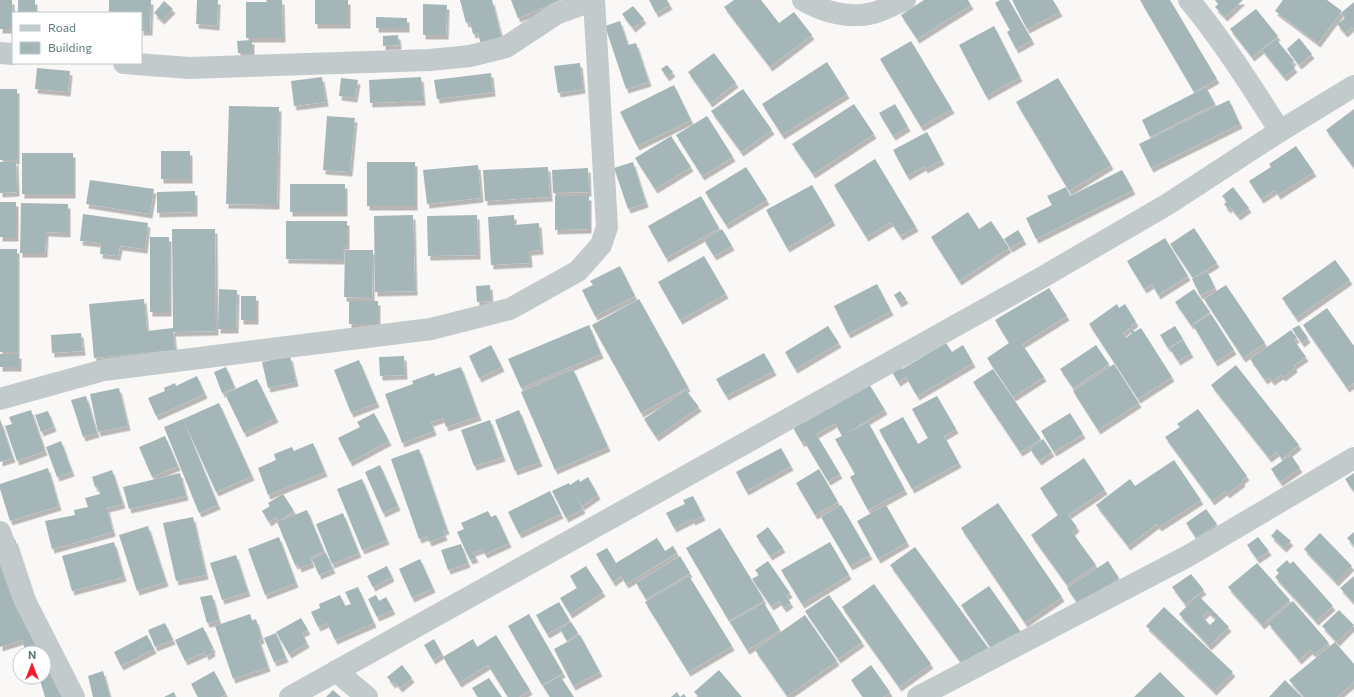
<svg xmlns="http://www.w3.org/2000/svg" width="1354" height="697" font-family="Commissioner,sans-serif">
  <style>
    .building { fill: #a5b6b8; fill-rule: evenodd; filter: url(#shadow) }
    .lines { fill: none; stroke-linecap: round; stroke-linejoin: round }
    .minor { stroke: #c2cacb; stroke-width: 22 }
    .tertiary { stroke: #c2cacb; stroke-width: 22 }
  </style>
  <defs>
    <filter id="shadow"><feDropShadow dx="2.5" dy="4.5" stdDeviation="0" flood-color="#0004"/></filter>
  </defs>
  <rect width="100%" height="100%" fill="#f9f8f7"/>
  <path class="building" d="M0 0H12L13 29H0Z
    M18 0H35V13H18Z
    M109 0H151L150 31H141V13H109Z
    M197 0H218L217 26 196 24Z
    M266 0H282L283 38H246V2H267Z
    M315 0H348V24H315Z
    M460 0H492L502 39 481 45 478 33 473 34 470 22 466 23Z
    M511 0H561L518 18Z
    M649 0H667L670 5 656 13Z
    M734 0H761L779 23 794 12 812 35 770 67 724 7Z
    M924 0H968L971 5 917 39 901 15Z
    M1000 0H1009L1032 40 1016 49 1007 32 1010 30 995 3Z
    M1012 0H1053L1060 12 1027 29Z
    M1140 0H1170L1217 79 1194 92Z
    M1215 0H1243L1225 17 1215 7 1218 4Z
    M1283 0H1327L1342 11 1318 43 1275 11Z
    M164 1 173 9 162 20 154 13Z
    M1354 2V29L1352 27 1345 33 1337 24 1345 18 1341 13Z
    M423 4 447 5 446 35H423Z
    M633 6 644 19 633 28 622 14Z
    M1256 9 1278 36 1252 57 1230 29Z
    M376 17 407 18V28H376Z
    M620 21 628 45 636 43 649 82 626 89 605 26Z
    M994 26 1020 77 986 96 959 45Z
    M398 35 399 45 383 46V36Z
    M1299 38 1312 54 1299 65 1287 49Z
    M1276 39 1294 61 1291 63 1295 68 1284 77 1262 50Z
    M252 40V53H238L237 41Z
    M911 41 952 109 921 127 880 59Z
    M714 53 736 83 710 103 688 72Z
    M827 62 847 94 782 135 762 104Z
    M580 63 583 89 558 93 554 66Z
    M667 65 673 72 667 77 661 69Z
    M37 68 70 71 68 92 35 89Z
    M491 73 493 92 437 99 434 80Z
    M322 77 326 102 294 106 291 81Z
    M421 77 423 101 370 103 369 80Z
    M341 78 358 80 355 98 339 96Z
    M1058 78 1111 165 1069 191 1016 102Z
    M674 85 691 120 637 146 620 112Z
    M1206 87 1215 104 1150 137 1142 120Z
    M0 89H17V160H0Z
    M743 89 772 130 741 152 711 111Z
    M1229 100 1240 124 1151 168 1139 144Z
    M854 104 874 134 813 174 792 144Z
    M895 104 908 127 893 136 879 113Z
    M229 106 279 107 277 205 226 204Z
    M1354 109V168L1326 130Z
    M327 116 355 118 350 172 323 170Z
    M707 116 733 157 702 176 676 135Z
    M927 132 942 160 925 169 924 166 907 176 893 150Z
    M671 136 691 167 655 189 635 158Z
    M1296 146 1314 172 1278 195 1275 190 1261 199 1249 181 1271 167 1269 164Z
    M161 151H190V179H161Z
    M22 153H73V194H22Z
    M875 159 916 227 900 236 891 222 866 237 834 185Z
    M16 161 17 192 0 193V162Z
    M367 162H415V206H367Z
    M633 162 646 203 628 209 614 168Z
    M478 165 481 198 427 204 423 170Z
    M548 167 550 197 485 201 483 170Z
    M746 167 767 200 726 225 705 192Z
    M588 168 589 192 553 193 552 170Z
    M1122 170 1133 190 1036 239 1026 218 1052 205 1047 196 1066 187 1070 196Z
    M90 180 154 189 150 214 86 204Z
    M290 184H345V212H290Z
    M812 185 833 221 787 248 766 210Z
    M1233 187 1249 208 1238 216 1230 207 1228 209 1224 204 1227 202 1222 196Z
    M195 191V212L157 213V192Z
    M555 196H589V229L555 230Z
    M701 196 719 228 666 258 648 226Z
    M0 202H16V237H0Z
    M21 203 68 204V233L46 232 45 253H20Z
    M968 212 979 229 991 221 1009 248 959 281 931 237Z
    M83 214 148 223 145 249 120 246 118 256 100 254 101 243 80 241Z
    M413 215 415 291 375 292 374 216Z
    M477 215 478 255 428 256 427 216Z
    M514 215V225L539 223 541 250 529 251 530 263 491 265 488 217Z
    M286 221H347V245H343V260L286 259Z
    M1194 228 1217 263 1193 278 1170 244Z
    M172 229H215L216 331 173 332 175 350 94 358 89 304 144 299 147 331 173 328Z
    M722 229 732 246 714 256 704 240Z
    M1018 230 1024 240 1010 248 1004 239Z
    M150 237H169V312H150Z
    M1165 238 1188 276 1158 295 1152 284 1144 289 1127 261Z
    M0 249H17V352H0Z
    M345 250H373L372 298 344 297Z
    M704 256 726 294 680 320 658 282Z
    M1335 260 1350 280 1296 318 1282 298Z
    M620 266 635 296 595 316 582 290 593 285 590 281Z
    M1207 271 1215 288 1200 295 1192 279Z
    M877 284 891 311 848 334 834 306Z
    M490 285 491 301 477 302 476 286Z
    M1226 285 1265 343 1243 358 1204 299Z
    M1049 288 1067 316 1022 344 1044 377 1013 397 987 358 1009 343 995 320Z
    M219 289 237 290 236 329H218Z
    M1194 289 1210 312 1191 325 1175 302Z
    M900 291 906 299 899 303 894 295Z
    M241 296H256V320H241Z
    M639 299 688 387 641 413 592 325Z
    M349 301H378V324H349Z
    M1117 304 1119 308 1125 304 1136 322 1131 326 1134 332 1141 328 1172 377 1138 399 1089 324ZM1129 328 1132 333 1126 338 1123 333Z
    M1327 308 1354 346V383L1347 388 1303 325Z
    M1211 314 1234 350 1215 362 1193 325Z
    M589 325 601 354 521 388 508 359Z
    M1299 325 1308 338 1302 343 1292 329Z
    M828 326 839 343 795 369 785 352Z
    M1175 326 1183 339 1168 348 1160 335Z
    M1291 330 1297 338 1294 340 1306 357 1294 365 1295 368 1283 377 1281 375 1272 381 1269 377 1265 380 1250 359Z
    M81 333 83 351 52 353 51 335Z
    M1183 340 1191 353 1178 361 1170 349Z
    M946 343 952 352 963 345 973 363 917 396 906 377 898 382 891 370 900 365 902 369Z
    M491 345 502 367 479 378 469 356Z
    M1096 345 1109 364 1073 388 1060 369Z
    M764 353 774 371 726 396 716 379Z
    M0 354H19V367H0Z
    M290 356 296 382 268 388 262 362Z
    M404 356 405 375 380 376 379 357Z
    M359 360 377 403 351 413 334 370Z
    M1114 364 1139 403 1098 430 1073 391Z
    M1236 365 1299 445 1282 459 1277 452 1269 458 1211 385Z
    M226 367 235 388 222 393 214 372Z
    M461 367 479 416 446 427 443 418 431 422 434 431 402 443 385 394 413 384 412 381 434 373 435 376Z
    M573 369 608 447 555 470 521 392Z
    M993 369 1041 439 1020 452 973 382Z
    M197 376 205 394 156 416 148 398 165 391 164 388 175 383 176 386Z
    M257 379 276 418 244 433 225 394Z
    M869 384 885 410 845 434 868 422 905 490 868 510 850 477 855 474 835 439 842 436 835 423 816 434 840 474 828 481 804 441 802 443 791 424Z
    M119 388 128 426 98 432 90 394Z
    M686 390 699 407 656 437 644 419Z
    M86 396 97 433 83 437 71 400Z
    M937 396 956 429 944 436 959 463 912 489 879 430 903 417 918 444 928 438 912 409Z
    M219 403 252 476 216 492 183 419Z
    M1198 409 1247 476 1242 480 1243 482 1227 494 1225 491 1212 501 1165 437 1180 427 1177 424Z
    M31 410 45 451 17 461 5 426 12 424 9 417Z
    M519 410 540 462 515 471 495 420Z
    M48 411 54 427 41 432 35 415Z
    M374 413 389 441 350 462 338 438 360 427 357 422Z
    M1070 413 1083 434 1054 452 1041 431Z
    M0 419 13 458 0 462Z
    M183 419 218 505 199 513 164 427Z
    M490 420 503 457 474 466 461 430Z
    M165 436 178 466 152 477 139 447Z
    M1043 439 1052 452 1039 461 1030 449Z
    M61 441 72 472 57 477 46 447Z
    M313 443 325 472 268 495 258 468 276 460 274 454 292 447 294 451Z
    M781 448 791 466 746 491 736 472Z
    M419 449 447 530 443 531 445 536 429 542 427 536 419 539 391 459Z
    M1291 455 1300 468 1280 482 1271 469Z
    M1084 458 1105 490 1068 515 1077 527 1072 532 1096 565 1067 585 1031 535 1058 515 1040 488Z
    M1174 460 1201 500 1159 527 1157 524 1128 546 1096 505 1130 479 1135 486Z
    M380 465 398 506 383 513 365 472Z
    M48 468 59 506 10 521 0 489V484Z
    M819 469 838 502 815 515 796 483Z
    M112 470 123 504 107 508 113 532 52 549 45 521 75 515 74 510 88 507 85 498 100 494 98 487H95L92 477Z
    M180 473 186 496 129 509 123 487Z
    M1354 473V492L1345 479Z
    M588 477 598 495 582 506 570 485 579 479 580 482Z
    M362 479 387 540 362 550 337 489Z
    M569 483 583 509 566 518 552 491Z
    M550 491 561 514 519 534 508 512Z
    M283 494 294 511 279 521 276 517 269 522 262 511 270 506 268 503Z
    M693 496 703 516 693 521 692 519 674 528 666 513 685 504 683 500Z
    M998 503 1062 597 1025 623 961 528Z
    M841 505 870 555 850 566 821 517Z
    M886 505 907 542 878 559 857 521Z
    M1206 509 1217 524 1196 538 1186 523Z
    M307 510 324 551 310 557 312 563 299 568 298 564 295 565 277 522Z
    M488 511 491 517 496 515 509 543 485 554 482 549 473 552 476 558 470 560 457 532 464 529 461 523Z
    M343 513 359 553 332 564 316 524Z
    M193 517 206 575 176 581 163 523Z
    M148 526 166 582 137 591 119 535Z
    M768 527 783 548 770 556 756 536Z
    M720 528 764 600 729 621 686 548Z
    M1277 529 1291 541 1284 548 1271 536Z
    M1354 532V546L1347 538Z
    M1320 533 1352 566 1336 582 1304 549Z
    M279 537 296 583 265 595 248 549Z
    M1258 537 1269 551 1257 559 1247 545Z
    M657 538 665 551 673 546 677 553 626 584 621 576 613 582 596 554 607 548 616 563Z
    M15 539 46 633 51 665 44 668V653H26L22 640 0 647V544Z
    M114 542 124 577 72 591 62 556Z
    M830 542 849 575 802 604 781 570Z
    M461 544 468 563 448 570 441 550Z
    M915 547 992 653 967 671 890 565Z
    M326 553 333 569 319 575 312 559Z
    M236 555 248 592 222 600 210 563Z
    M680 556 690 573 646 599 636 583Z
    M420 559 433 588 412 598 399 569Z
    M1287 560 1290 564 1293 561 1333 606 1316 621 1275 577 1279 573 1276 570Z
    M768 561 790 593 786 596 791 603 784 608 779 601 771 606 752 579 759 575 755 570Z
    M1108 561 1119 578 1079 605 1067 588Z
    M1257 563 1290 600 1262 625 1228 587Z
    M387 566 392 577 373 587 367 576Z
    M586 566 603 592 570 614 560 598 577 588 570 576Z
    M1191 574 1204 590 1185 604 1172 587Z
    M689 576 732 646 688 672 645 602Z
    M1354 576V603L1340 588Z
    M874 584 931 664 899 687 842 607Z
    M989 586 1023 635 995 654 961 605Z
    M358 587 374 623 335 640 327 623 318 627 311 612 320 608 319 604 340 595 345 606 351 604 345 592Z
    M212 595 219 621 207 623 200 597Z
    M376 595 379 601 386 597 393 610 377 617 368 599Z
    M829 595 862 642 838 659 805 611Z
    M1198 595 1229 627 1209 646 1179 614ZM1208 611 1216 619 1210 625 1202 616Z
    M1293 601 1329 643 1315 654 1310 650 1299 660 1268 623Z
    M559 602 570 621 547 634 536 615Z
    M764 603 780 630 747 650 730 622Z
    M1164 607 1233 672 1214 691 1146 626Z
    M1339 610 1354 625 1337 642 1322 626Z
    M250 614 252 621 256 619 262 639 259 640 268 667 233 679 215 626Z
    M529 614 563 673 542 685 508 626Z
    M805 615 837 661 787 696 755 650Z
    M301 618 308 630 302 633 307 643 289 654 276 632Z
    M571 622 578 633 567 641 560 629Z
    M165 623 173 640 155 647 148 630Z
    M203 627 213 648 212 649 213 652 206 656 205 652 185 661 175 640Z
    M276 633 286 658 274 662 264 638Z
    M147 635 154 649 121 666 114 652Z
    M496 635 530 690 519 697H508L488 665 459 683 443 657 473 639 477 647Z
    M580 635 600 672 573 686 554 649Z
    M434 639 442 654 433 660 424 645Z
    M1335 642 1354 664V682L1337 697H1304L1289 680Z
    M402 665 412 678 400 688 395 682 393 684 387 677Z
    M871 665 890 692 883 697H863L851 680Z
    M55 667 64 697H45L39 677H44V671Z
    M719 670 742 697H699L694 692Z
    M103 671 110 697H93L88 676Z
    M214 671 226 694 221 697H198L191 684Z
    M1160 672 1185 697H1134Z
    M560 676 574 697H550L543 686Z
    M489 678 502 697H478L472 688Z
    M1285 680 1302 697H1269Z
    M333 690 341 697H326Z
    M174 692 176 697H164Z
    M677 692 680 697 684 694 686 697H671Z"/>
  <g class="lines">
    <path class="minor" d="M803 0C823 12 850 19 873 13 884 10 894 4 905 0
      M1189 0C1223 41 1251 86 1280 131
      M0 53 13 54
      M124 63 189 68 430 60 470 56 506 47 556 14 594 0
      M0 399 104 370 431 329 510 309 578 271 601 245 607 227 594 0
      M0 532 24 599 74 697
      M336 671 367 697
      M918 697 1188 556 1354 458"/>
    <path class="tertiary" d="M290 697 1041 278 1168 204 1280 131 1354 86"/>
  </g>
  <rect x="12" y="12" width="130" height="52" fill="#ffffff" stroke="#becacc"/>
  <rect x="20" y="25" width="20" height="6" fill="#c2cacb" stroke="#becacc"/>
  <text x="48" y="32" font-size="12" fill="#5d7a7f">Road</text>
  <rect x="20" y="42" width="20" height="12" fill="#a5b6b8" stroke="#becacc"/>
  <text x="48" y="52" font-size="12" fill="#5d7a7f">Building</text>
  <g transform="translate(32 665)"><circle r="19" fill="#ffffff" stroke="#becacc"/>
  <path d="M0-3L7 15L0 10L-7 15Z" fill="#f41c2e"/>
  <text y="-6" font-size="11" font-weight="bold" text-anchor="middle" fill="#5d7a7f">N</text>
  </g>
</svg>
